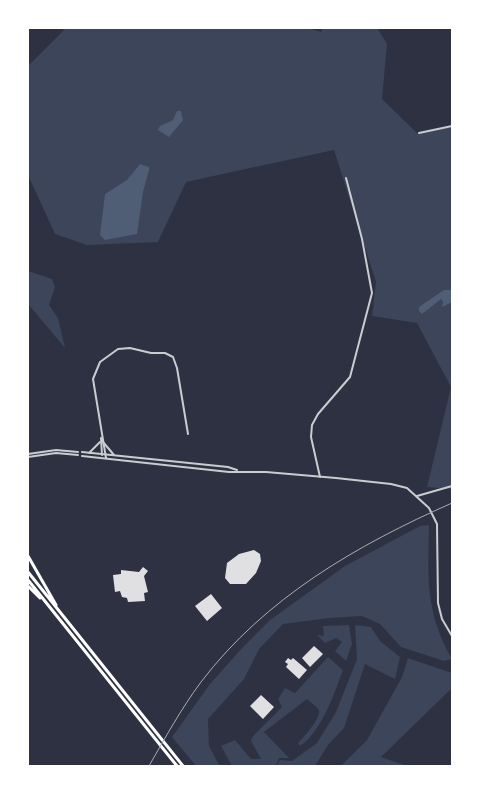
<svg xmlns="http://www.w3.org/2000/svg" width="480" height="794" font-family="'Golos Text',sans-serif">
  <style>
    .green { fill: #3c4559 }
    .water { fill: #4f5d75 }
    .building { fill: #e0e0e3 }
    .lines { fill: none; stroke-linecap: round; stroke-linejoin: round }
    .minor { stroke: #caccd0; stroke-width: 2 }
    .tertiary { stroke: #caccd0; stroke-width: 2 }
    .motorway { stroke: #fff; stroke-width: 3 }
    .rail { stroke: #abadb3; stroke-width: 1 }
  </style>
  <rect width="100%" height="100%" fill="#2d3142"/>
  <path class="green" d="M66 28H307L321 32 323 28H377L387 44 382 99 417 133 452 127V489L427 487 451 387 417 323 372 316 376 282 334 150 186 182 158 242 87 245 55 234 28 175V66Z
    M28 271 52 279 55 287 49 305 58 318 65 348 28 304Z
    M429 525C428 579 425 611 452 659L444 661 401 647 380 624 362 616 329 618 283 624 259 649 244 679 208 719 209 746 219 765 222 766H196L172 737 210 684 242 648 270 620 345 566 420 526Z
    M349 625 352 644 346 661 335 651 342 642 336 638 325 643 317 635 324 636 323 626Z
    M355 625 371 627 380 641 400 657 395 679 365 664 344 728 328 745 315 766H277L280 760 292 761 317 743 336 712 357 659Z
    M328 657 343 670C334 694 322 731 300 746L298 743C304 737 320 719 319 711 318 707 310 702 307 699L264 732 289 758H279L276 766H232L221 746 235 740 251 759H261L251 741 253 736 282 707 278 699 285 688 295 693Z
    M408 658 452 673V688L381 757 407 766H341L367 740 402 677Z"/>
  <path class="water" d="M177 111H181L183 120 169 137 158 130 160 126 173 120Z
    M140 164 149 167V170L143 192 137 234 105 240 100 235 105 194 127 180Z
    M444 290H452V302L442 307 443 302 441 299 422 314 419 311V307Z"/>
  <path class="building" d="M254 550 260 554 261 561 256 573 246 584H230L225 578 227 563 239 554Z
    M143 567 148 571 144 576 148 592 144 593 145 601 128 602 127 598 122 597 120 591 115 592 113 575 121 574V570L139 572Z
    M211 594 222 608 207 621 195 606Z
    M314 646 323 654 310 667 302 658Z
    M288 658 291 660 293 658 307 670 299 679 286 667 288 664 285 662Z
    M261 695 274 707 263 719 250 706Z"/>
  <g class="lines">
    <path class="minor" d="M419 133 452 126
      M101 438 102 455
      M106 458 93 379 100 362 118 349 130 348 151 353H165L173 357 177 368 188 434
      M320 477 311 437 312 425 318 414 350 377 372 293 362 239 346 178
      M417 496 452 486"/>
    <path class="tertiary" d="M103 442 114 455
      M82 452 228 467 237 470
      M89 453 100 442
      M28 454 56 450 78 452
      M82 456 229 472H266L336 478 391 484 407 488 429 508 437 524 438 603 442 619 452 636
      M28 457 56 453 78 455"/>
    <path class="motorway" d="M28 556 56 605
      M28 572 183 766
      M28 580 177 766
      M28 586 40 598"/>
    <path class="rail" d="M149 766C165 738 181 709 201 682 265 598 357 545 452 503"/>
  </g>
  <rect width="480" height="794" fill="none" stroke="#ffffff" stroke-width="58"/>
</svg>
